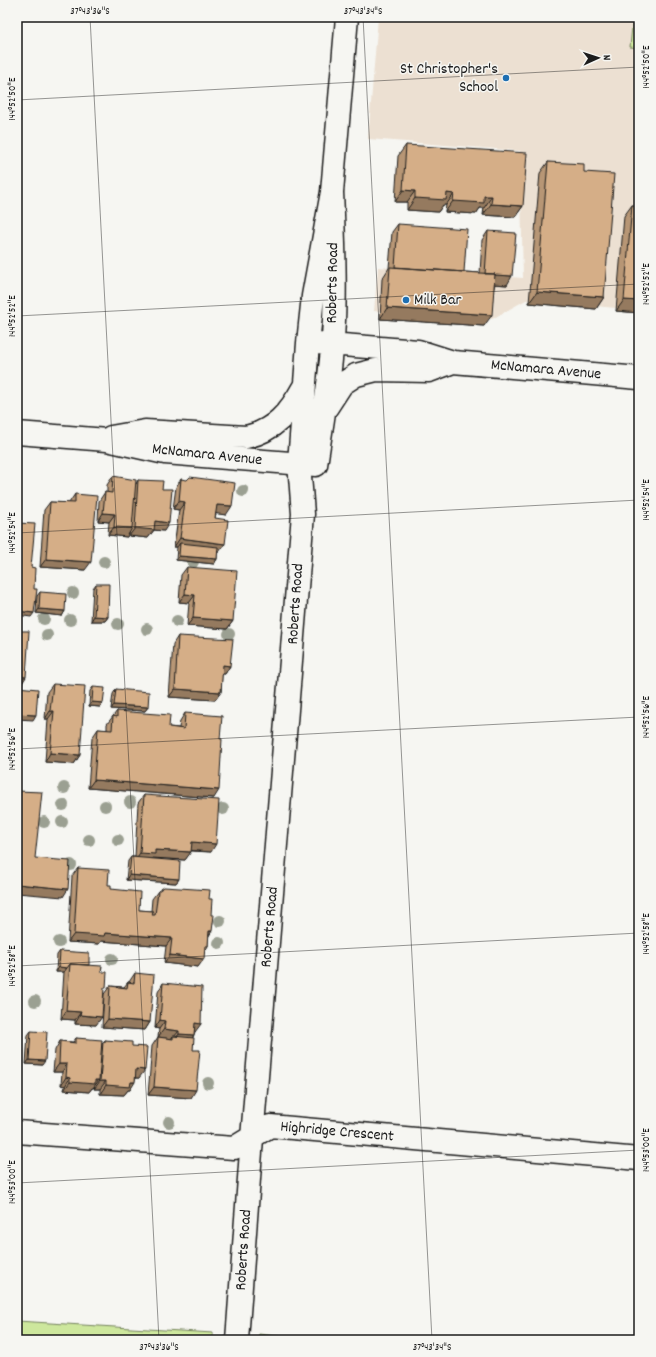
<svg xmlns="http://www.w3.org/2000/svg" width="656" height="1357" font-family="Dekko,sans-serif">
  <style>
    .built { fill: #ece0d2 }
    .green { fill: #cde79d; stroke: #74825c }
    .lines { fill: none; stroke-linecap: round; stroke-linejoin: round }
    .minor-casing { stroke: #1c1c1c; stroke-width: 25 }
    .tertiary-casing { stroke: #1c1c1c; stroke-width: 25 }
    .minor { stroke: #f6f6f2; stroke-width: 22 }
    .tertiary { stroke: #f6f6f2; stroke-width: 22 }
    .tree { fill: #9ba092 }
    .wall { fill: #b79674; stroke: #1c1c1c }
    .shaded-wall { fill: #957a5e; stroke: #1c1c1c }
    .building { fill: #d5ae87; stroke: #1c1c1c }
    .ticks { fill: none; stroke: #1c1c1c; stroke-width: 1; stroke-opacity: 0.45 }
    .poi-dot { fill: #1f6fb2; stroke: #f6f6f2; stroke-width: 1.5 }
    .labels { text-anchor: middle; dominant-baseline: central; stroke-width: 3; stroke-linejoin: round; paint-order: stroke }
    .poi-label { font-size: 16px; fill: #1c1c1c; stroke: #f6f6f2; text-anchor: end }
    .street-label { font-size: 16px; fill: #1c1c1c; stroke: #f6f6f2 }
    .neatline { fill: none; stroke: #1c1c1c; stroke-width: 1.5 }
    .ticks-label { font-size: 10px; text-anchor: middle; fill: #1c1c1c }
  </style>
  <rect width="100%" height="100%" fill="#f6f6f2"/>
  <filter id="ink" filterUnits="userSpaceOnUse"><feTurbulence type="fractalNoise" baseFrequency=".025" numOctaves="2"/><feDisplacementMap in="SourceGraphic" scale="8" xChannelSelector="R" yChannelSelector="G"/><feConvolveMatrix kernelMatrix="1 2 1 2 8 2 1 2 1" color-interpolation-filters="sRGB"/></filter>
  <g filter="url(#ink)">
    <path class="built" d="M378 17H639V310L526 300 492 319 374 311 378 267 523 278 520 151 368 139Z"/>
    <path class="green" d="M633 17H639V48L630 47Z
      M17 1321 213 1333V1340H17Z
      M259 1334 308 1340H258Z"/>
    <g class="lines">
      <g class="minor-casing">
        <path id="minor" d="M17 1132 234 1148 270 1126 639 1159
          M237 1340 252 1138 303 514 299 463"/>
      </g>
      <g class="tertiary-casing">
        <path id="tertiary" d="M317 343 418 351 453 362 639 378
          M327 407 342 384 356 375 376 370 429 371 453 362
          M17 433 107 440 165 453 316 465C323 417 332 369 334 320 336 277 334 235 332 192
          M111 437 145 431 246 437C274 431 290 412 303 388
          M299 463 308 343 313 296 332 192 347 17"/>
      </g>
      <use href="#minor" class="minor"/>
      <use href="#tertiary" class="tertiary"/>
    </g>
    <g class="tree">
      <circle cx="243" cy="491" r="6"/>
      <circle cx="104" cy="562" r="6"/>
      <circle cx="193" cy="562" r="6"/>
      <circle cx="73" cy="593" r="6"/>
      <circle cx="44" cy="619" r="6"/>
      <circle cx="70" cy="620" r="6"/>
      <circle cx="177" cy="621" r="6"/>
      <circle cx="118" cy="624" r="6"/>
      <circle cx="147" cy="629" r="6"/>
      <circle cx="229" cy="634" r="6"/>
      <circle cx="47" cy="635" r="6"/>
      <circle cx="64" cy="788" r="6"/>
      <circle cx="130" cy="802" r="6"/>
      <circle cx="63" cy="805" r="6"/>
      <circle cx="105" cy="806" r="6"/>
      <circle cx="223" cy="809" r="6"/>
      <circle cx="44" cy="822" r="6"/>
      <circle cx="62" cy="822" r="6"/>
      <circle cx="89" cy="840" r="6"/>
      <circle cx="118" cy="840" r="6"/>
      <circle cx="71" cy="865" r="6"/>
      <circle cx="220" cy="921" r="6"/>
      <circle cx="59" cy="942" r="6"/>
      <circle cx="219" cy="943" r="6"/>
      <circle cx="112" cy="959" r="6"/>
      <circle cx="35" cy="1001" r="6"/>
      <circle cx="208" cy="1083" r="6"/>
      <circle cx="169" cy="1122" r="6"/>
    </g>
    <path class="wall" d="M406 145 523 206 515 217 483 215 484 208H480L476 214 445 212 446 205H443L438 212 407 210V202H395L398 156Z
      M548 162 584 172 604 297 596 309 529 303 540 173Z
      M632 205 639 206V313L616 311 624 216Z
      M398 224 464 272 480 273 482 240 488 231 507 285 495 284 484 326 380 319 382 279 389 268 392 232Z
      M113 476 136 484 138 480 162 489 164 531 154 530 148 538 129 536V533L127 537 108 535 109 522 98 521 99 501 105 492 107 493V485Z
      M181 479 226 515 216 513 215 518 219 552H217V559L214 564 176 560 177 547H174L179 510 173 509 176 487Z
      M75 494 85 570 40 567 44 510 50 502 69 503Z
      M187 567 233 621 227 629 187 626 189 603 179 602 181 575Z
      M96 584 108 617 105 621H91L93 588Z
      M40 592 65 611 62 616 36 613 37 596Z
      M178 636 230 666 225 674H222L221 692 215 700 169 697 173 644Z
      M53 684 80 755 74 764 45 762 48 719H45L47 692Z
      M93 687 103 703 100 707 89 706 90 691Z
      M116 689 148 707 145 711 111 709 113 694Z
      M117 711 169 727 179 728 180 721 185 713 214 798 88 788 92 738 98 729 107 730V724Z
      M144 795 211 852 191 851 185 860 152 858 179 879 176 883 126 880 128 861 131 857H135L138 803Z
      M78 868 108 885 111 889 139 910 151 911 152 899 158 891 209 899 208 946 205 951 198 967 164 963 166 946 101 941 99 944 68 942 72 876Z
      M60 951 101 972 103 992 96 1025 75 1024V1020L61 1019 64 972H56L57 955Z
      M135 973 150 1022 145 1030 102 1027 104 994 110 986 124 987 128 982H129Z
      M163 983 195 1032 193 1037 191 1098 148 1095 152 1046 158 1037 159 1029 155 1028 158 992Z
      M31 1031 42 1065 26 1064 28 1035Z
      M76 1038 102 1044 105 1040 132 1046 139 1078H136L130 1090H128L124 1095 100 1094V1089H94L95 1086 93 1088H92L89 1092 64 1090 65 1086 61 1085 62 1072H53L55 1050 60 1041 73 1042Z"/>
    <path class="shaded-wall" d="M403 190 415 191 407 202H395Z
      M447 193 454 194 446 205H443L438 212 407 210 415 198Z
      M484 196H492L484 208H480L476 214 445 212 453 201Z
      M491 204 523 206 515 217 483 215Z
      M485 274 512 276 507 285 479 283Z
      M537 292 604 297 596 309 529 303Z
      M624 300 639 301V313L616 311Z
      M387 308 492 315 484 326 380 319Z
      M179 501 185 502 179 510 173 509Z
      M217 505 232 506 226 515 211 513Z
      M103 513 115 514 109 522 98 521Z
      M155 521 169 523 164 531 154 530 148 538 129 536 135 528Z
      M114 527 132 528 127 537 108 535Z
      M180 538 225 544 219 552 180 547V543L177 547H174Z
      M179 556 217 559 214 564 176 560Z
      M46 559 91 562 85 570 40 567Z
      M185 594 195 595 189 603 179 602Z
      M39 609 65 611 62 616 36 613Z
      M17 611 34 613 31 617 17 615Z
      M94 616 108 617 105 621H91Z
      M193 618 233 621 227 629 187 626Z
      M223 665 230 666 225 674 217 673Z
      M17 676 26 677 21 685H17Z
      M175 689 221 692 215 700 169 697Z
      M92 702 103 703 100 707 89 706Z
      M114 705 148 707 145 711 111 709Z
      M50 711H54L48 719H45Z
      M17 714 36 715 33 720 17 719Z
      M50 753 80 755 74 764 45 762Z
      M94 780 219 790 214 798 88 788Z
      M192 842 216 844 211 852 186 850Z
      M155 850 191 852 185 860 152 858 149 862 134 861 140 853Z
      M129 875 179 879 176 883 126 880Z
      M17 884 68 889 63 897 17 893Z
      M209 931H212L207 939Z
      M105 933 172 938 166 946 101 941 99 944 68 942 74 934Z
      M170 955 204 959 198 967 164 963Z
      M59 967 67 968 64 972H56Z
      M17 975H20L17 979Z
      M66 1011 81 1012 75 1020 61 1019Z
      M80 1015 102 1017 96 1025 75 1024Z
      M108 1019 150 1022 145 1030 102 1027Z
      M160 1020 165 1021 159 1029 155 1028Z
      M195 1023 201 1024 195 1032H190Z
      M164 1029 179 1031 173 1038V1036L171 1039 158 1037Z
      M179 1034 194 1035 189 1043 173 1042Z
      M29 1060 45 1061 42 1065 26 1064Z
      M59 1064H67L62 1072H53Z
      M136 1069 145 1070 139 1078H131Z
      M66 1077 70 1078 65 1086 61 1085Z
      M95 1080H99L93 1088H92L89 1092 64 1090 70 1082Z
      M100 1081H106L100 1089H94Z
      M131 1082H135L130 1090H128L124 1095 100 1094 106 1085Z
      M154 1087 196 1090 191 1098 148 1095Z"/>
    <path class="building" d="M406 145 527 153 523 206 491 204 492 196H484V203L453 201 454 194 447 193 446 200 415 198V191L403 190Z
      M548 162 584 164V172L614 174 604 297 537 292Z
      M632 205 639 206V301L624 300Z
      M398 224 467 229 464 272 395 267Z
      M488 231 516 233 512 276 495 275V274H485Z
      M390 267 495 274 492 315 387 308Z
      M113 476 136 480 132 528 114 527 115 514 103 513 105 492 112 493Z
      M190 477 235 483 232 506 217 505 215 518 228 520 225 544 180 538 185 502 179 501 181 479 187 480Z
      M138 480 163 481 162 489H172L169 523 155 521 154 530 135 528Z
      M75 494 97 496 91 562 46 559 50 502 75 503Z
      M17 523 35 524 31 567 35 568 34 589H37L34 613 17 611Z
      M180 543 218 547 217 559 179 556Z
      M187 567 237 571 233 621 193 618 195 595 185 594Z
      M96 584H109L108 617 94 616Z
      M40 592 66 594 65 611 39 609Z
      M17 631H29L26 677 17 676Z
      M178 636 233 639 230 666 223 665 221 692 175 689Z
      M53 684 85 686 80 755 50 753 54 711H50Z
      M17 687 38 689 36 715 17 714Z
      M93 687 105 688 103 703 92 702Z
      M116 689 149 692 148 707 114 705Z
      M117 711 170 715 169 727 184 729 185 713 222 716 220 739H222L219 790 94 780 98 729 112 730 113 716 117 717Z
      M17 791 42 792 35 858 70 861 68 889 17 884Z
      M144 795 219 800 216 844 192 842 191 852 155 850V854L140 853Z
      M131 857 180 861 179 879 129 875Z
      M78 868 109 870 108 885H111V889L140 892 139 910 153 911 152 915H155L158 891 164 887 210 890 209 899H212L211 915H214L212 931H209L208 946H205L204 959 170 955 172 938 105 933 104 936 74 934Z
      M60 951 89 953V965L70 964 67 968 59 967Z
      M17 957 21 958 20 975H17Z
      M70 964 102 966 101 972H107L106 988H104L102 1017 80 1015 81 1012 66 1011Z
      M135 973 154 975 150 1022 108 1019 110 986 127 988 128 982 134 983Z
      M163 983 202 987 201 1024 195 1023 194 1035 179 1034V1031L164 1029 165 1021 160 1020Z
      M31 1031 47 1032 45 1061 29 1060Z
      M173 1036 194 1038 193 1050H200L196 1090 154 1087 158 1037 173 1039Z
      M76 1038 102 1040 99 1080H95V1084L70 1082V1078L66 1077 67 1064H59L60 1041 76 1043Z
      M105 1040 132 1042V1046L147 1047 145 1070 136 1069 135 1082H131L130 1087 106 1085V1081H100L103 1042H105Z"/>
  </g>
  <path class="ticks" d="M90 17 159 1340M363 17 432 1340M635 17 639 86M17 100 639 67M17 316 639 284M17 533 639 500M17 749 639 717M17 966 639 933M17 1183 639 1150"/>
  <g class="poi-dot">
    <circle cx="506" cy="78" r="4"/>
    <circle cx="406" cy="300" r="4"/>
  </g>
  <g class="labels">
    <g class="poi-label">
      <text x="498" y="69">St Christopher's<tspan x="498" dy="18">School</tspan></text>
      <text x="414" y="300" text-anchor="start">Milk Bar</text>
    </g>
    <g class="street-label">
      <text transform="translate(333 283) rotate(-89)">Roberts Road</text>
      <text transform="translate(546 370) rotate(5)">McNamara Avenue</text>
      <text transform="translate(207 455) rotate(6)">McNamara Avenue</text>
      <text transform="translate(296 604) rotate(-86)">Roberts Road</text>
      <text transform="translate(270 927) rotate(-85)">Roberts Road</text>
      <text transform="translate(337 1132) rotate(5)">Highridge Crescent</text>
      <text transform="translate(244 1250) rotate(-86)">Roberts Road</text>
    </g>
  </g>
  <rect width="656" height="1357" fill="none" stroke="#f6f6f2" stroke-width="44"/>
  <g transform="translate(598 58) rotate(87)" stroke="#f6f6f2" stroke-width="3" paint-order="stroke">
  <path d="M0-3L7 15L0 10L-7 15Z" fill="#1c1c1c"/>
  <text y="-6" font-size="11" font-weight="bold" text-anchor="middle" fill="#1c1c1c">N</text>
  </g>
  <rect x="22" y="22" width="612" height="1313" class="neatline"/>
  <g class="ticks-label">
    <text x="90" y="14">37°43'36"S</text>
    <text x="363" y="14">37°43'34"S</text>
    <text transform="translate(645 67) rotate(-90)" y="4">144°52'50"E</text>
    <text transform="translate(11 99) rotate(-90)" y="4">144°52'50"E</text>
    <text transform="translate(645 284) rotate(-90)" y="4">144°52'52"E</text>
    <text transform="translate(11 316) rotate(-90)" y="4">144°52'52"E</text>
    <text transform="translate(645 500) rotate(-90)" y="4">144°52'54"E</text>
    <text transform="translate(11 533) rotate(-90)" y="4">144°52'54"E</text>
    <text transform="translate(645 717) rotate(-90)" y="4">144°52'56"E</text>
    <text transform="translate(11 749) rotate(-90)" y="4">144°52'56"E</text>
    <text transform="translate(645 934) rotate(-90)" y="4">144°52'58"E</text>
    <text transform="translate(11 966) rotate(-90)" y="4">144°52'58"E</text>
    <text transform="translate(645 1150) rotate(-90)" y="4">144°53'00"E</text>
    <text transform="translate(11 1182) rotate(-90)" y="4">144°53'00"E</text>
    <text x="159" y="1350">37°43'36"S</text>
    <text x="432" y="1350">37°43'34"S</text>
  </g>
</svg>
